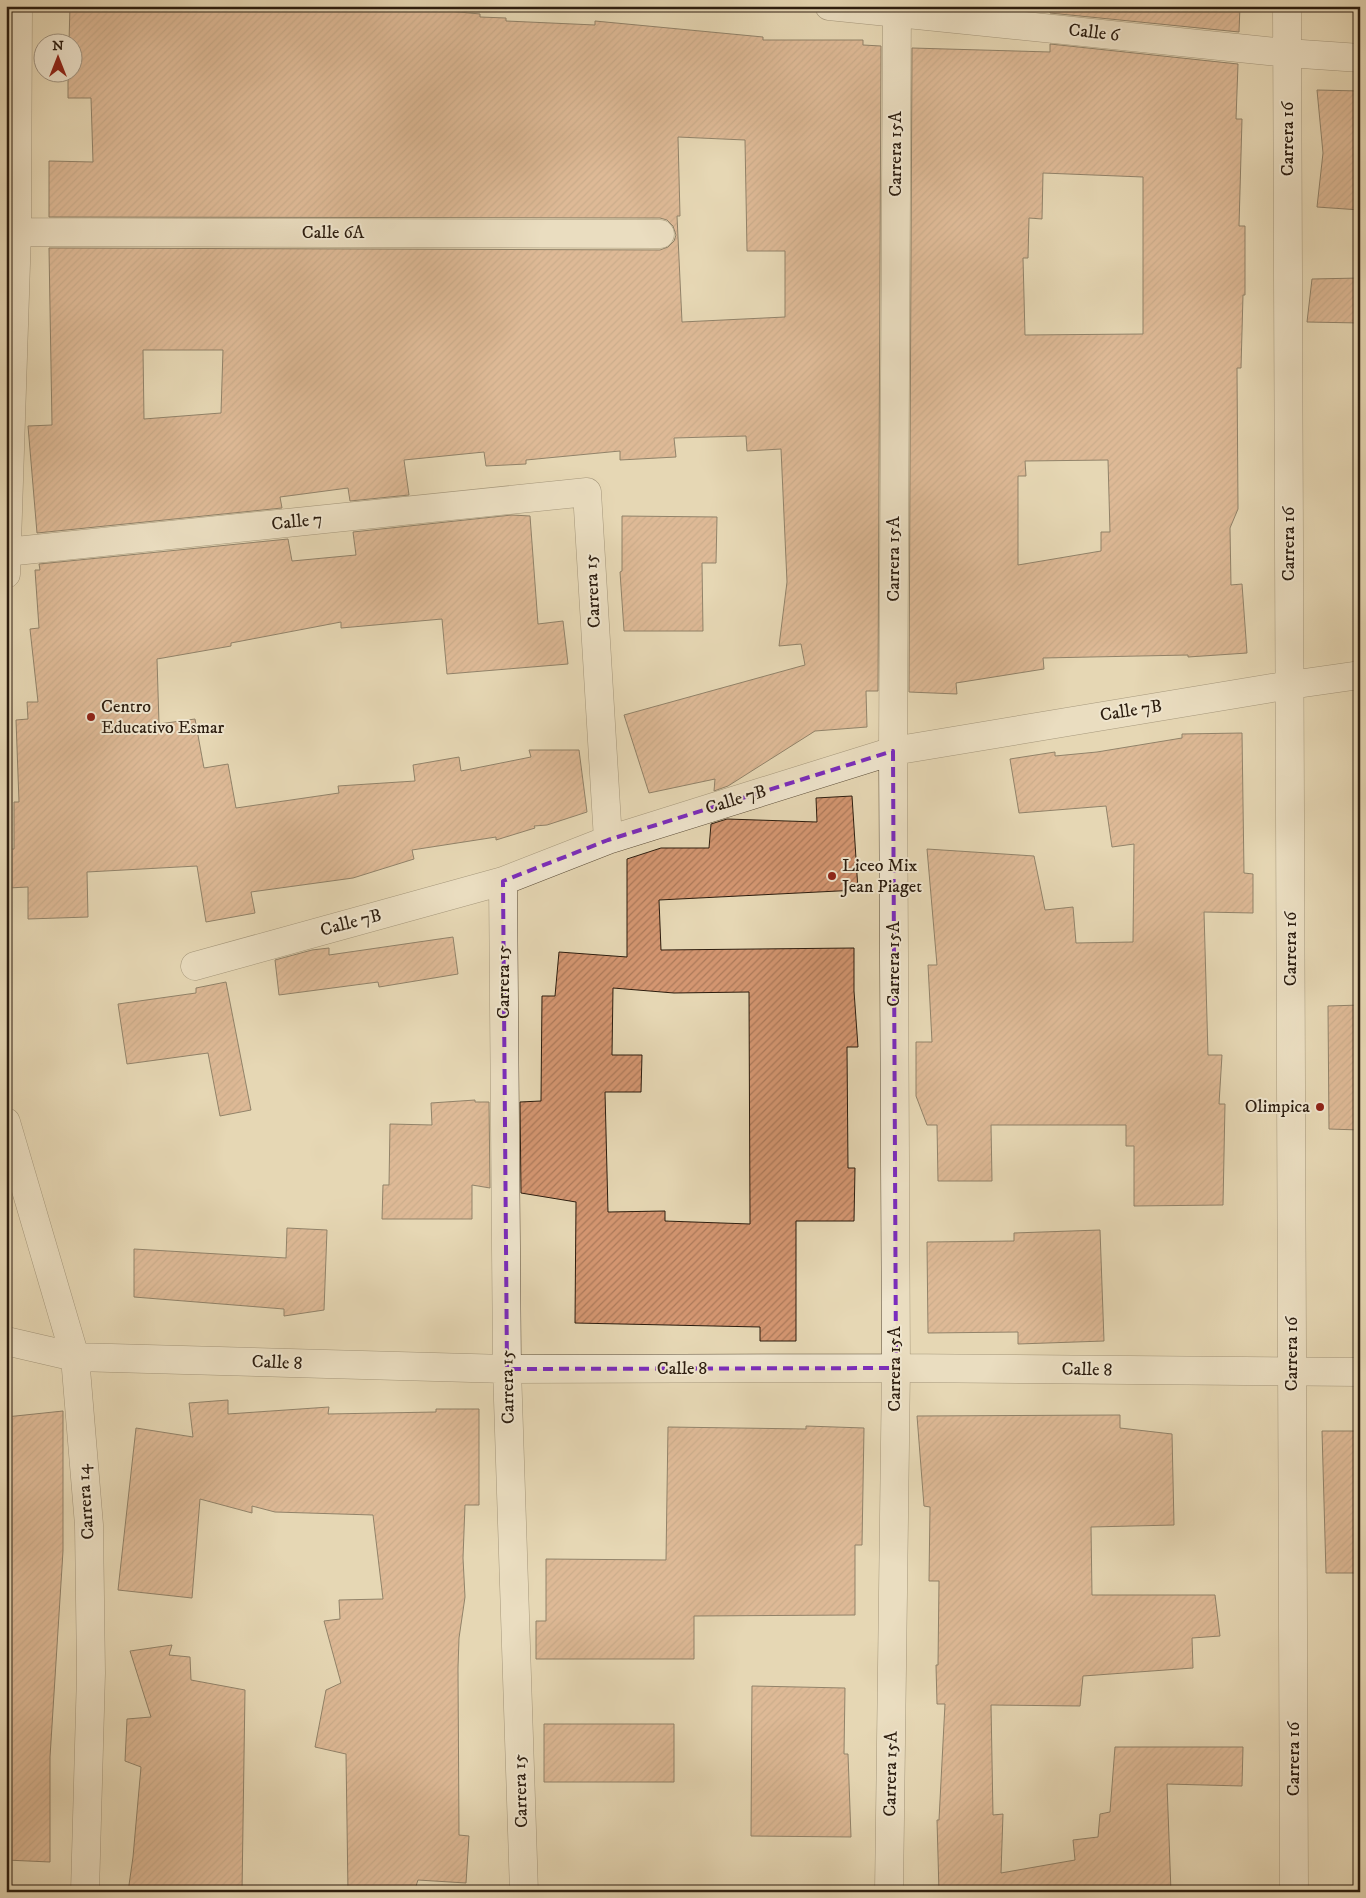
<svg xmlns="http://www.w3.org/2000/svg" width="1366" height="1898" font-family="'IM FELL DW Pica',serif">
  <style>
    .building { fill: url(#building-hatch); stroke: #2c1d0f; fill-rule: evenodd }
    .lines { fill: none; stroke-linecap: round; stroke-linejoin: round }
    .minor-casing { stroke: #5a4c38; stroke-width: 29 }
    .tertiary-casing { stroke: #5a4c38; stroke-width: 29 }
    .minor { stroke: #efe5ce; stroke-width: 28 }
    .tertiary { stroke: #efe5ce; stroke-width: 28 }
    .marked { fill: none; stroke: #7b2cbf; stroke-width: 4; stroke-dasharray: 10 6; stroke-linejoin: round }
    .poi-dot { fill: #8f2418; stroke: #efe5ce; stroke-width: 2 }
    .labels { text-anchor: middle; dominant-baseline: central; stroke-width: 4; stroke-linejoin: round; paint-order: stroke }
    .street-label { font-size: 18px; fill: #2c1d0f; stroke: #efe5ce }
    .poi-label { font-size: 18px; fill: #2c1d0f; stroke: #efe5ce; text-anchor: start }
  </style>
  <defs>
    <pattern id="building-hatch" width="6" height="6" patternUnits="userSpaceOnUse" patternTransform="scale(1.25)"><rect width="6" height="6" fill="#d49671"/><path d="M-1 1l2-2M0 6l6-6M5 7l2-2" fill="none" stroke="#ac7a5b"/></pattern>
  </defs>
  <rect width="100%" height="100%" fill="#e6d7b4"/>
  <filter id="stains"><feTurbulence type="fractalNoise" baseFrequency=".004" numOctaves="4"/><feColorMatrix values="0 0 0 0 .2 0 0 0 0 .09 0 0 0 0 .02 0 0 0 .5 -.17"/></filter>
  <radialGradient id="worn" r=".72"><stop offset=".6" stop-color="#630" stop-opacity="0"/><stop offset="1" stop-color="#630" stop-opacity=".3"/></radialGradient>
  <path class="building" d="M70 6H396L480 14V17L506 18V21L595 25V21L763 37V40H863V45L881 46 878 691H866L867 727 815 731 728 786 714 791 715 779 649 793 624 715 805 665 801 644 779 646 787 582 781 449 747 451 746 436 674 438 676 457 620 460V451L526 460V464L486 466 484 452 404 460 409 495 350 501 348 488 280 497 282 508 37 533 28 426 52 425 49 248 660 250 668 247 674 241 676 235 673 226 667 220 660 218 49 217V161L93 162 91 98H68V72H72V42H69ZM678 137 745 140 747 251H785V317L682 322 677 216H680ZM143 350H223L221 413 144 419Z
    M1049 6H1240L1239 32 1050 13Z
    M1050 44 1238 64 1236 119H1242L1239 226H1245V295H1243L1241 368H1237L1238 509 1230 528 1231 585 1242 584 1247 653 1188 657V655L1043 658 1044 669 956 683 957 694 909 692 912 48 1050 52ZM1043 173 1143 177V334L1025 335 1023 258H1028L1029 218 1042 219ZM1108 460 1110 532H1101V551L1018 565V476H1026L1025 461Z
    M1317 90 1360 91V210L1317 207 1323 153Z
    M1360 278V323L1307 322 1312 279Z
    M512 515 530 516 538 624 563 621 568 664 447 674 442 619 341 628V622L231 643V646L157 659 159 724 195 719 204 768 228 764 236 808 339 793 338 786 415 781 413 765 459 757 461 771 531 757 529 750H579L587 812 547 825 534 826 535 828 496 840V837L412 850 414 859 353 878 251 892 255 913 206 922 197 866 87 872 88 917 28 919V887L8 888 7 849H14V802H19L16 720 28 719 27 702H38L30 629 39 628 35 570H40L39 564 288 539 292 561 356 555 353 532Z
    M622 516 717 517 716 563H702L703 631H624L620 572 622 571Z
    M1242 733 1244 873 1253 874V913L1204 912 1208 1055H1222L1219 1104H1225L1223 1205 1134 1206V1146H1126V1125H991L992 1181H938L937 1125H927L916 1096V1042H932L928 965H937L927 849 1034 856 1045 910 1073 907 1076 943 1133 942 1134 844 1112 847 1106 806 1019 813 1010 759 1055 752V756L1097 752 1182 738V734Z
    M852 796 858 890 659 900 661 950 854 948V991L858 1047H847L848 1168H855L854 1221H796V1341H760V1327L575 1323 576 1202 521 1193 520 1102 541 1101 542 996H555L559 952 627 957V859L661 848H709L711 824 727 819 817 822 816 798ZM613 988 674 993 749 992 750 1224 665 1221V1211L608 1212 605 1092H641L642 1055H612Z
    M453 937 458 974 379 987 378 982 279 995 275 960 312 950 329 948V955Z
    M226 982 251 1110 220 1116 208 1053 127 1064 118 1004 196 993V988Z
    M1360 1005V1130L1329 1129 1328 1006Z
    M475 1100V1102H489L490 1188 472 1185V1219H382L383 1185H389L390 1124 432 1125 431 1103Z
    M287 1228 327 1230 324 1310 284 1316V1309L134 1297V1249L286 1258Z
    M1100 1230 1104 1341 1018 1344V1332L928 1333 927 1242 1014 1241V1233Z
    M228 1400V1414L329 1407 328 1414 436 1412V1409H479V1505H465L463 1558 465 1597 459 1638 458 1668 459 1835 469 1836 466 1883 418 1880 414 1892H348L346 1754 315 1747 326 1690 341 1683 324 1621 340 1619 339 1600 383 1599 373 1515 275 1512 252 1506V1513L200 1499 192 1598 118 1590 136 1428 193 1437 189 1403Z
    M63 1411V1551L50 1757V1862L6 1860V1417Z
    M1120 1415V1428L1172 1434 1174 1525 1091 1527 1092 1595H1215L1220 1636 1192 1638 1193 1668 1083 1676 1080 1706 991 1705 993 1815 1003 1814 1001 1873 1075 1860 1073 1840 1098 1837 1100 1814 1110 1812 1115 1747H1243L1242 1786 1167 1784 1171 1892H939L937 1820H939L945 1704H937L936 1665H938L939 1581H929L930 1507 924 1506 917 1416Z
    M806 1426 864 1428 862 1545H855V1615L694 1616V1659H536V1621H546V1559L666 1560 668 1427 806 1429Z
    M1322 1431H1360V1573H1326Z
    M172 1645 169 1655 190 1657 191 1680 245 1690 242 1892H128L133 1857 141 1767 125 1761 127 1719 151 1717 130 1651Z
    M752 1686 845 1688 844 1754H848L851 1837 751 1836Z
    M544 1724H674V1782H544Z"/>
  <g class="lines">
    <g class="minor-casing">
      <path id="minor" d="M1287 53 1360 58
        M6 232 660 234
        M6 552 587 492 608 840
        M6 574 17 232 18 6
        M503 881 507 1369 524 1892
        M195 966 503 881 608 840 893 751 1290 685
        M6 1122 75 1357 89 1525 91 1673 85 1892
        M6 1341 75 1357 507 1369 896 1368 1360 1372
        M889 1892 896 1368 893 751 897 6"/>
    </g>
    <g class="tertiary-casing">
      <path id="tertiary" d="M829 6 1287 53
        M1287 6 1294 1892
        M1290 685 1360 675"/>
    </g>
    <use href="#minor" class="minor"/>
    <use href="#tertiary" class="tertiary"/>
  </g>
  <path d="M0 0H1366V1898H0ZM893 751 896 1368 507 1369 503 881 608 840Z" fill="#e6d7b4" fill-opacity=".55" fill-rule="evenodd"/>
  <path class="marked" d="M893 751 896 1368 507 1369 503 881 608 840Z"/>
  <g class="poi-dot">
    <circle cx="91" cy="717" r="5"/>
    <circle cx="832" cy="876" r="5"/>
    <circle cx="1320" cy="1107" r="5"/>
  </g>
  <g class="labels">
    <g class="street-label">
      <text transform="translate(1094 33) rotate(6)">Calle 6</text>
      <text transform="translate(1288 139) rotate(-90)">Carrera 16</text>
      <text transform="translate(896 154) rotate(-90)">Carrera 15A</text>
      <text x="333" y="233">Calle 6A</text>
      <text transform="translate(297 522) rotate(-6)">Calle 7</text>
      <text transform="translate(1289 544) rotate(-90)">Carrera 16</text>
      <text transform="translate(894 559) rotate(-90)">Carrera 15A</text>
      <text transform="translate(593 591) rotate(-93)">Carrera 15</text>
      <text transform="translate(1131 711) rotate(-9)">Calle 7B</text>
      <text transform="translate(736 800) rotate(-17)">Calle 7B</text>
      <text transform="translate(351 923) rotate(-15)">Calle 7B</text>
      <text transform="translate(1291 949) rotate(-90)">Carrera 16</text>
      <text transform="translate(894 964) rotate(-90)">Carrera 15A</text>
      <text transform="translate(504 982) rotate(-90)">Carrera 15</text>
      <text transform="translate(1292 1354) rotate(-90)">Carrera 16</text>
      <text transform="translate(277 1363) rotate(2)">Calle 8</text>
      <text x="682" y="1369">Calle 8</text>
      <text transform="translate(895 1369) rotate(-90)">Carrera 15A</text>
      <text transform="translate(1087 1370) rotate(1)">Calle 8</text>
      <text transform="translate(508 1387) rotate(-91)">Carrera 15</text>
      <text transform="translate(86 1502) rotate(-94)">Carrera 14</text>
      <text transform="translate(1294 1759) rotate(-90)">Carrera 16</text>
      <text transform="translate(891 1774) rotate(-89)">Carrera 15A</text>
      <text transform="translate(521 1791) rotate(-92)">Carrera 15</text>
    </g>
    <g class="poi-label">
      <text x="101" y="707">Centro<tspan x="101" dy="21">Educativo Esmar</tspan></text>
      <text x="842" y="866">Liceo Mix<tspan x="842" dy="21">Jean Piaget</tspan></text>
      <text x="1310" y="1107" text-anchor="end">Olimpica</text>
    </g>
  </g>
  <rect width="1366" height="1898" fill="none" stroke="#e6d7b4" stroke-width="25"/>
  <rect x="8" y="8" width="1351" height="1883" fill="none" stroke="#2c1d0f" stroke-width="2.5"/>
  <rect x="12" y="12" width="1341" height="1873" fill="none" stroke="#2c1d0f"/>
  <g transform="translate(58 58)"><circle r="24" fill="#efe5ce" stroke="#a19582"/>
  <path d="M0-4L9 19L0 12L-9 19Z" fill="#8f2418"/>
  <text y="-8" font-size="14" font-weight="bold" text-anchor="middle" fill="#2c1d0f">N</text>
  </g>
  <rect width="100%" height="100%" filter="url(#stains)"/>
  <rect width="100%" height="100%" fill="url(#worn)"/>
</svg>
